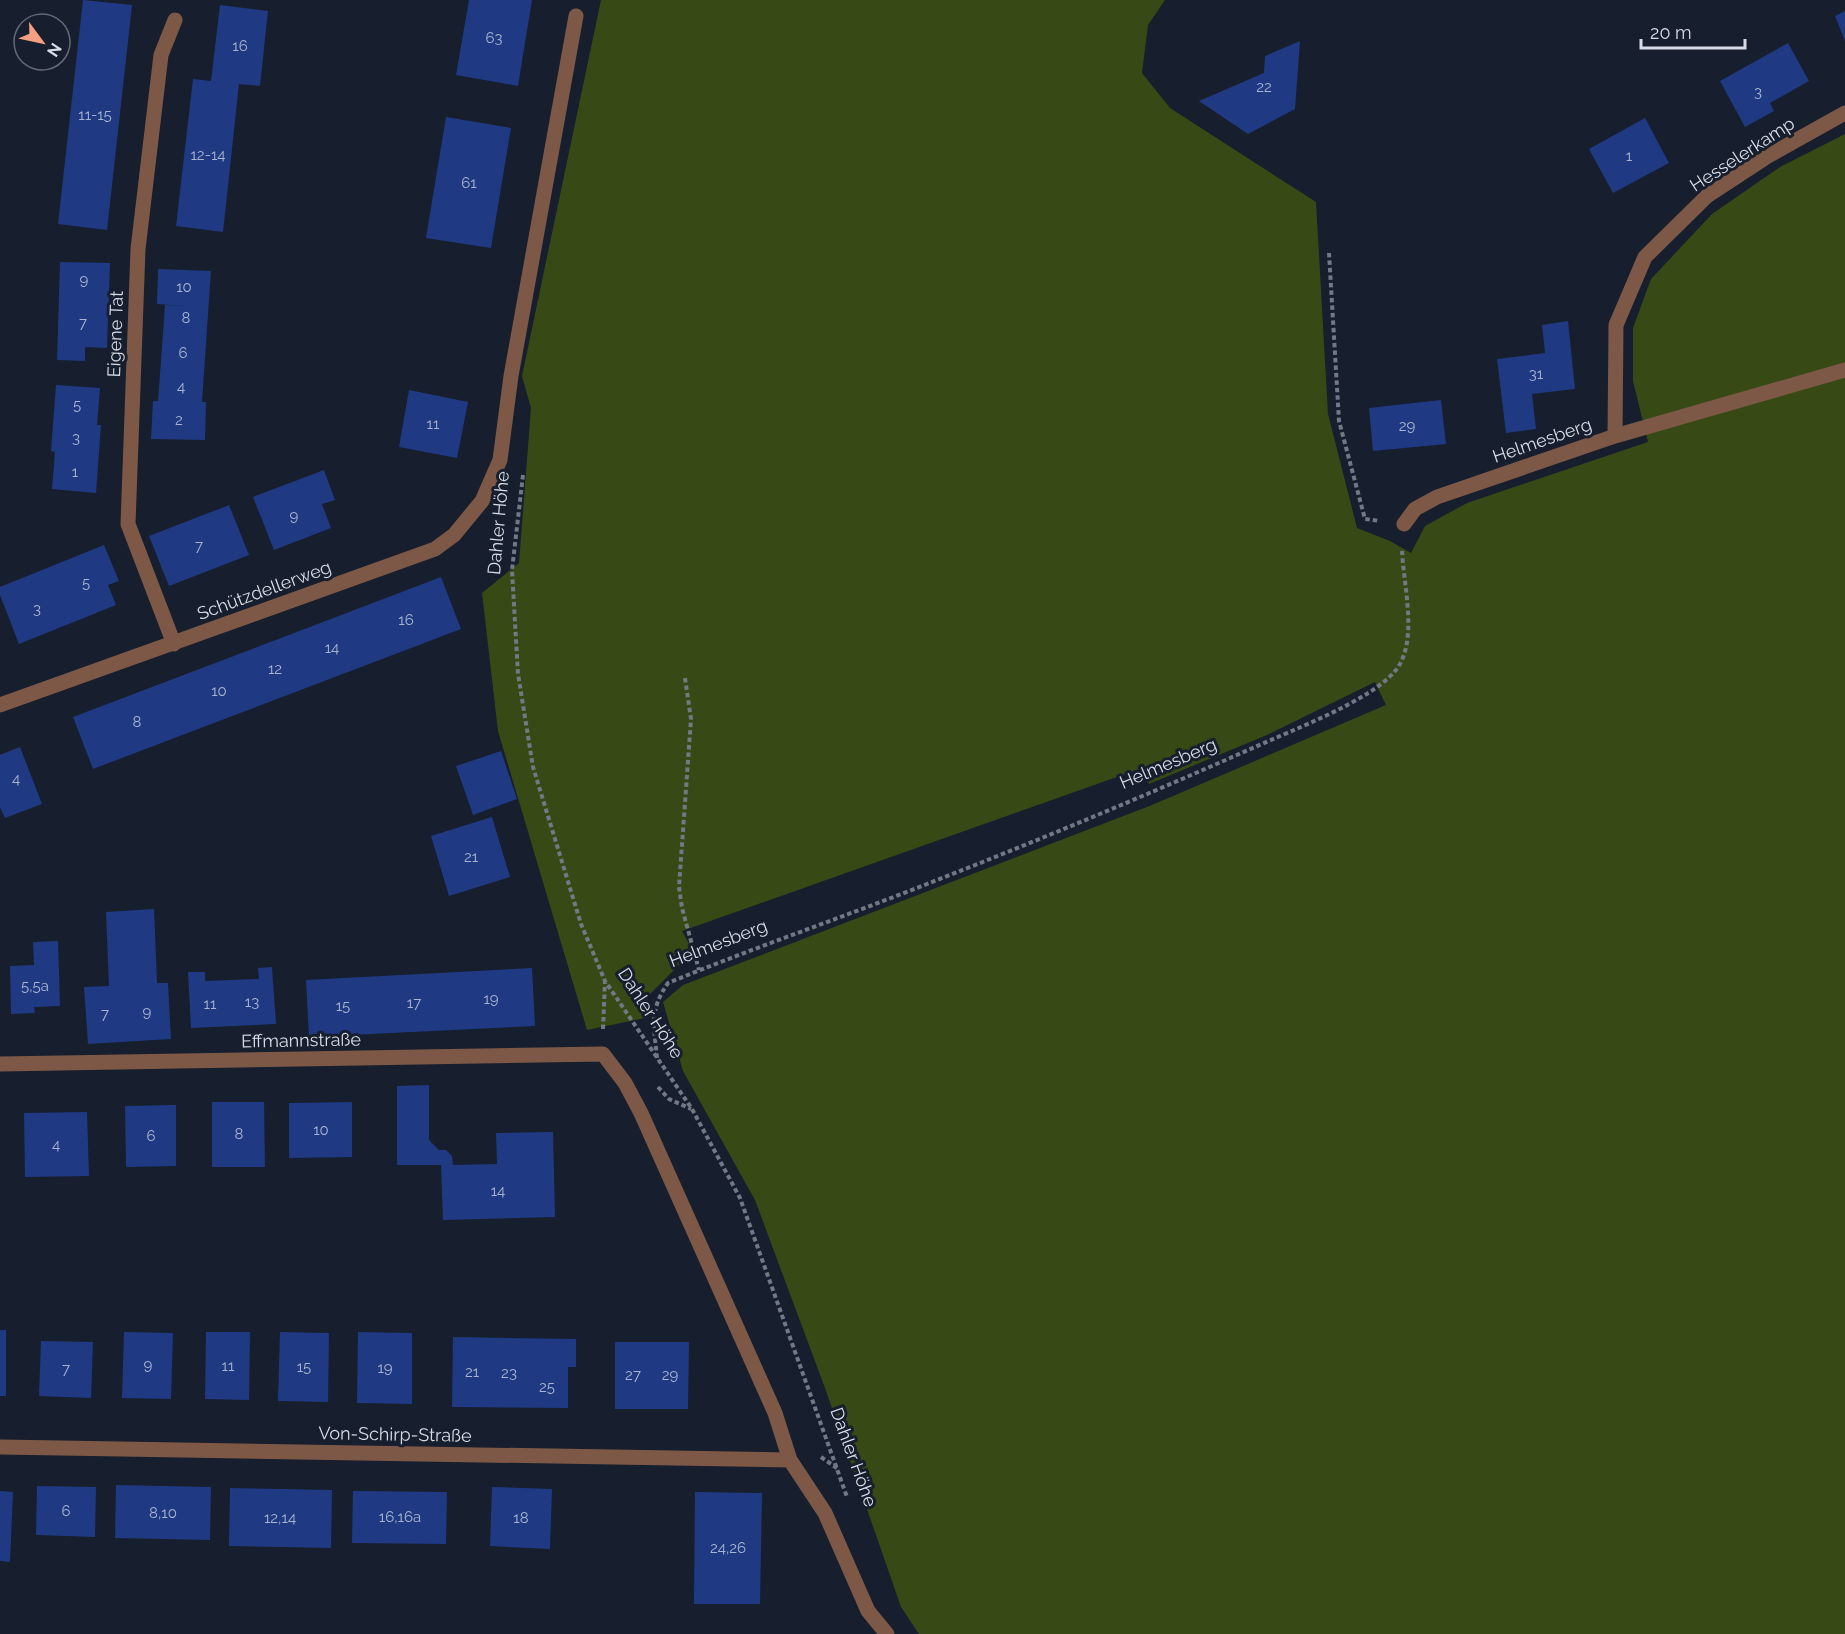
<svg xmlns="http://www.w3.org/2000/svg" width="1845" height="1634" font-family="Raleway,sans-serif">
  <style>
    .green { fill: #374a15 }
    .building { fill: #1f3a83 }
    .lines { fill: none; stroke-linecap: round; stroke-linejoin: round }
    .path { stroke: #727886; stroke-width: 4; stroke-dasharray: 4.5 3; stroke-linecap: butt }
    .lane { stroke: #7d5846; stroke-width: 15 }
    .street { stroke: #7d5846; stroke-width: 15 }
    .labels { text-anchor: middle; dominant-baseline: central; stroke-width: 6; stroke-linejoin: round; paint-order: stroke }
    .number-label { font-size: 15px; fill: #a9b4ce }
    .street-label { font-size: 18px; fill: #d7dce7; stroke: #171e2d }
  </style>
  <rect width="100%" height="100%" fill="#171e2d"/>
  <path class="green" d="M601 0H1165L1148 25 1142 73 1170 108 1316 202 1328 414 1357 528 1390 541 1411 553 1425 526 1467 503 1648 442 1633 381V328L1651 279 1712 214 1780 167 1845 134V1634H919L901 1607 825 1388 755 1200 683 1071 663 1002 683 985 1152 805 1386 705 1375 682 1267 735 1149 784 1142 768 682 931 693 951 648 996 645 1018 587 1030 498 731 482 593 519 563 531 408 522 376Z"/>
  <path class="building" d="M83 0 132 5 107 230 58 224Z
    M469 0H532L518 86 456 75Z
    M220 5 268 11 260 86 239 84 223 232 176 226 193 79 211 81Z
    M1845 11V41L1835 16Z
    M1300 41 1295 109 1248 134 1199 101 1264 73 1265 56Z
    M1788 43 1809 81 1770 103 1774 111 1745 127 1720 81Z
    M446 117 511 128 491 248 426 238Z
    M1645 118 1669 163 1613 193 1589 149Z
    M60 262 110 263 107 348 85 347V361L57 360Z
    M158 269 211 271 202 402H206L205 440 151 439 153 401H158L165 305 186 306 157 304Z
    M1568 321 1575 389 1532 394 1536 429 1506 433 1497 359 1545 353 1542 325Z
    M56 385 100 388 97 425H101L96 493 52 489 55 452 51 451Z
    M409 390 468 402 457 458 399 447Z
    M1441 400 1446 444 1373 451 1369 408Z
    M324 470 335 500 322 504 331 528 274 550 253 497Z
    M229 505 249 555 169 586 149 536Z
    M104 545 119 581 108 585 116 605 19 644 0 595V587Z
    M441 577 461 629 93 769 73 717Z
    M20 747 42 804 5 818 0 807V755Z
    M501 751 517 799 473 815 456 766Z
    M492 817 510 877 449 896 431 836Z
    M154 909 157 983H168L171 1039 88 1044 84 987 109 986 106 912Z
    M58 941 60 1006 34 1007 35 1013 11 1014 10 966 34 965 33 942Z
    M272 967 276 1024 191 1028 188 972H205V981L259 979 258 968Z
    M532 968 535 1026 309 1037 306 980Z
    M429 1085V1140L439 1150H446L452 1156 453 1165 497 1164 496 1133 553 1132 555 1217 443 1220 441 1165H397V1086Z
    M212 1102H264L265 1167H212Z
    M352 1102V1157L289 1158V1103Z
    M176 1105V1166L126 1167 125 1106Z
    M87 1112 89 1176 25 1177 24 1113Z
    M0 1330H6V1396H0Z
    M124 1332 173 1333 171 1399 122 1398Z
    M206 1332H250L249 1400 205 1399Z
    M280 1332 329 1333 328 1402 278 1401Z
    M358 1332 412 1333V1404L357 1403Z
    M453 1337 576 1339V1367H568V1408L452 1407Z
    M41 1341 93 1342 91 1398 39 1396Z
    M615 1342H689L688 1409H615Z
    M116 1485 211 1487 210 1540 115 1538Z
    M37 1486 96 1487 95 1537 36 1535Z
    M492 1487 552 1489 550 1549 490 1546Z
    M230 1488 332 1490 331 1548 229 1546Z
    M0 1491 13 1492 10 1562 0 1561Z
    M353 1491 447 1492 446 1544 352 1543Z
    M695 1492 762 1493 760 1604H694Z"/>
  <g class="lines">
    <path class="path" d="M1329 253 1339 421 1365 519 1380 521
      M523 475 512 570 518 674 533 767 581 924 605 981 692 1109 740 1198 847 1497
      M685 678 691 719 679 887 682 908 699 970
      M603 1029 605 981
      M657 1058C654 1026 649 1010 668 983 753 948 841 918 927 884 1037 841 1147 795 1255 747 1292 730 1371 701 1396 670 1419 640 1403 585 1402 549
      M658 1087 669 1099 691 1109
      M821 1457 837 1468"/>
    <path class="lane" d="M1404 524 1415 509 1437 497 1615 436 1845 370"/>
    <path class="street" d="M1615 436 1616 325 1645 257 1707 196 1768 156 1845 113
      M174 644 128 524 138 249 161 55 175 20
      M0 705 435 549 454 535 482 501 500 460 511 376 576 16
      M0 1064 603 1054 625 1083 641 1113 775 1413 790 1460 825 1513 868 1611 887 1634
      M0 1447 790 1460"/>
  </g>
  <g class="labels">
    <g class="number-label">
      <text x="494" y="38">63</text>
      <text x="240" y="46">16</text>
      <text x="1264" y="87">22</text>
      <text x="1758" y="92">3</text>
      <text x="95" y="115">11-15</text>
      <text x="208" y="155">12-14</text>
      <text x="1629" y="156">1</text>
      <text x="469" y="183">61</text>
      <text x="84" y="280">9</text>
      <text x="184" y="287">10</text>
      <text x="186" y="318">8</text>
      <text x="83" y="323">7</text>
      <text x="183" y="353">6</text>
      <text x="1536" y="374">31</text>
      <text x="181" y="387">4</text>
      <text x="77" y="405">5</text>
      <text x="179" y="420">2</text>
      <text x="433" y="424">11</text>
      <text x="1407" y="426">29</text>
      <text x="76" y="438">3</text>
      <text x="75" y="472">1</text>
      <text x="294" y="516">9</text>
      <text x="199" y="546">7</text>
      <text x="86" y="583">5</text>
      <text x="37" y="609">3</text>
      <text x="406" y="620">16</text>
      <text x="332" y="648">14</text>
      <text x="275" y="669">12</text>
      <text x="219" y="691">10</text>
      <text x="137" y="722">8</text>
      <text x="16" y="779">4</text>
      <text x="471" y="857">21</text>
      <text x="35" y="986">5,5a</text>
      <text x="491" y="999">19</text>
      <text x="252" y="1002">13</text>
      <text x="414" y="1003">17</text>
      <text x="210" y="1004">11</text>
      <text x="343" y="1006">15</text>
      <text x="147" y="1012">9</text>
      <text x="105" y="1014">7</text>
      <text x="321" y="1130">10</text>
      <text x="239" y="1134">8</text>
      <text x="151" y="1136">6</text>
      <text x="56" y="1145">4</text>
      <text x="498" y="1191">14</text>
      <text x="148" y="1365">9</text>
      <text x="228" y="1366">11</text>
      <text x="304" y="1367">15</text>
      <text x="385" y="1368">19</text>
      <text x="66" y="1369">7</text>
      <text x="472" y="1372">21</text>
      <text x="509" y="1373">23</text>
      <text x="633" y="1375">27</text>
      <text x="670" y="1375">29</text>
      <text x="547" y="1387">25</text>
      <text x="66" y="1511">6</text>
      <text x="163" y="1513">8,10</text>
      <text x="400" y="1517">16,16a</text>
      <text x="280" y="1518">12,14</text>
      <text x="521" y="1518">18</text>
      <text x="728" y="1548">24,26</text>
    </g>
    <g class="street-label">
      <text transform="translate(1742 154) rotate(-33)">Hesselerkamp</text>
      <text transform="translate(115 334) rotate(-88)">Eigene Tat</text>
      <text transform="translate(1542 440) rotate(-19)">Helmesberg</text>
      <text transform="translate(498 523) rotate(-85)">Dahler Höhe</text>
      <text transform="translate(264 590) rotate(-20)">Schützdellerweg</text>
      <text transform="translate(1168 763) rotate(-23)">Helmesberg</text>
      <text transform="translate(718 943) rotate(-21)">Helmesberg</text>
      <text transform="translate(651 1013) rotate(57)">Dahler Höhe</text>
      <text transform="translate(301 1040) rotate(-1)">Effmannstraße</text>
      <text transform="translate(395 1434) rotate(1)">Von-Schirp-Straße</text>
      <text transform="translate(854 1457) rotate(70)">Dahler Höhe</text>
    </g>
  </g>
  <g transform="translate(42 42) rotate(123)"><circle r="28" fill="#171e2d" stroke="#646a77" stroke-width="1.5"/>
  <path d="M0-4.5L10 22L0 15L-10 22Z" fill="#f39f83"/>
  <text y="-9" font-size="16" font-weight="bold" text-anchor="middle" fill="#d7dce7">N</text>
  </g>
  <path d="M1641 39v9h104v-9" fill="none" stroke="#d7dce7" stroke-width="3"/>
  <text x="1650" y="39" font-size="18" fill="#d7dce7" stroke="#171e2d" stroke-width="4.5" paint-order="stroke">20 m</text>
</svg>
